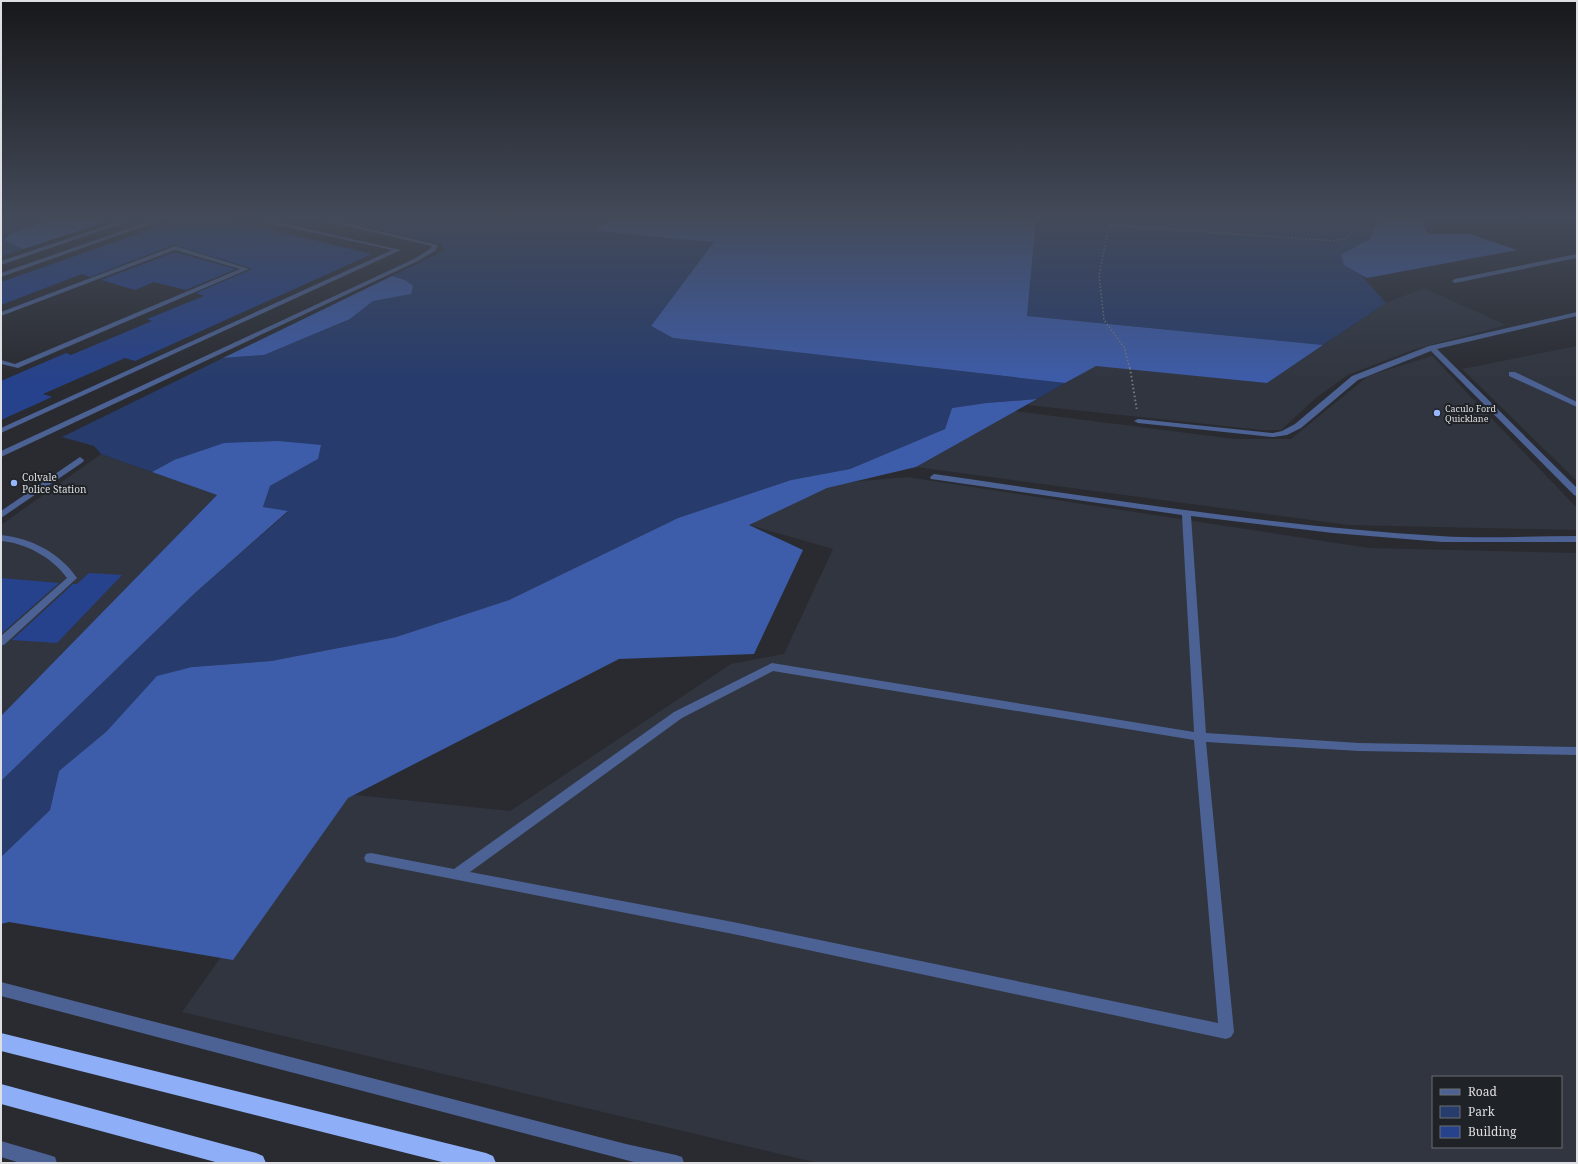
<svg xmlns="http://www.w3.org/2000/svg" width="1578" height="1164" font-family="'Noto Serif',serif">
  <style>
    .built { fill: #30353f; fill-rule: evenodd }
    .green { fill: #273c6d }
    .forest { fill: #3d5ca9 }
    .building { fill: #26428c }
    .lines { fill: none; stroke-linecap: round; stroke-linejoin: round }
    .path-far1 { stroke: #76787d; stroke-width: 1.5; stroke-dasharray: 1.5 2; stroke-linecap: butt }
    .path { stroke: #76787d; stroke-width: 2; stroke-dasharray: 1.5 2.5; stroke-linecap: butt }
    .minor { fill: #4c6294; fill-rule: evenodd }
    .highway { fill: #8eaff8; fill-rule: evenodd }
    .poi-dot { fill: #96b6fd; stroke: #1f2226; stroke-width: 1.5 }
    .labels { text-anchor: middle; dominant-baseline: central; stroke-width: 4; stroke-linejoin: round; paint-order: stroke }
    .far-poi-label { font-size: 9px; fill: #dddfe2; stroke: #1f2226; text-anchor: start }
    .poi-label { font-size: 10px; fill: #dddfe2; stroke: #1f2226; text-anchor: start }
  </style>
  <rect width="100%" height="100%" fill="#292b30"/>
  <path class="built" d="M1424 288 1506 325 1415 349 1348 375 1317 397 1281 430H1262L1027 405 1096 365 1267 383 1386 303Z
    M1577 346V481L1462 369Z
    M1432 356 1577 508V530L1348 525 916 467 1015 411 1235 439H1291L1368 376Z
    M101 454 217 495 1 716V525Z
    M907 477 1369 548 1577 553V1163H818L182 1012 337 793 510 811 731 664 784 654 833 549 749 525 828 484ZM1433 1077H1561V1147H1433Z"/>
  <path class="green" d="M16 219H54L11 233 4 240 23 249 1 257V223Z
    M334 219H613L594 229 636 235 715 241 651 326 673 338 1065 383 1037 399 986 403 952 408 945 429 850 469 791 480 678 518 509 600 396 637 271 661 192 667 107 731 59 771 50 810 1 857V781L195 593 288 512 263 507 270 486 318 459 174 460 152 472 101 454 94 446 62 437 223 358 264 355 350 319 372 301 410 294 405 280 392 276 445 250 441 244Z
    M1036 219H1403L1346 258 1386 303 1323 345 1027 316Z"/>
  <path class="forest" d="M54 219H115L23 249 4 240 11 233Z
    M613 219H1036L1027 316 1323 345 1267 383 1096 366 1065 383 673 338 651 326 714 242 636 235 593 230Z
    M1379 219H1426L1422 220 1428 234H1470L1517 250 1367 278 1344 265 1341 255 1370 239Z
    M392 276 405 280 413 286 411 294 373 301 350 319 264 355 223 358Z
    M1037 399 916 467 827 488 749 525 803 550 754 654 619 659 348 798 233 960 9 922 1 924V857L50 810 59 771 107 731 157 676 192 667 271 661 396 637 509 600 678 518 791 480 850 469 945 429 952 408 986 403Z
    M278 441 321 445 318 459 270 486 263 507 288 511 195 593 1 781V716L217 495 152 472 174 460 224 443Z"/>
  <path class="building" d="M180 219H226L372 254 135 361 125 358 43 394 52 397 1 420V381L66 353 71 355 152 321 147 319 204 296 196 293 250 270V268L174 245 90 277 82 274 1 305V282Z
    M175 252 236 269 186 290 154 282 135 290 101 280Z
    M89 573 122 575 57 643 12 640 73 584H77Z
    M1 578 59 583 1 634Z"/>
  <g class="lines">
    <path class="path-far1" d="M1114 219 1109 227 1099 275 1104 320 1124 347 1130 369
      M1110 225 1334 241 1347 238 1363 219"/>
    <path class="path" d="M1130 368 1137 411"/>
    <path class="minor" d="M1 219H12L1 223Z
      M127 219H135L1 265V261Z
      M156 219H164L1 277V273Z
      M252 219H262L401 250 1 433V428L392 250Z
      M317 219H327L438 245 435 251 418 261 1 457V451L414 259 430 249 432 246Z
      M175 246 249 269 18 368 1 364V360L15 364 240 269 175 250 1 316V312Z
      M1577 254V258L1455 283 1452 281 1455 279Z
      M1577 312V316L1437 349 1577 488V496L1574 495 1431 351 1358 380 1301 428 1287 435 1273 437 1138 423 1134 421 1138 419 1273 433 1282 431 1295 424 1352 376 1429 346Z
      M1509 372H1515L1577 402V407L1509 376Z
      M80 457 84 460 83 462 1 518V511Z
      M934 474C1102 498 1271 526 1440 536 1486 539 1532 536 1577 536V542H1442L1333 533 1191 516 1206 733 1359 743 1577 747V755L1359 751 1206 742 1234 1032 1231 1037 1226 1039 733 934 366 862 364 858 366 854 371 853 454 869 674 712 772 663 1194 732 1182 515 931 479 930 477ZM773 671 1194 740 1218 1023 733 922 470 872 682 718Z
      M1 535C31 538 60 553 77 578L5 644 1 646V636L67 578C52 557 25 543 1 541Z
      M1 982 626 1144 676 1155 682 1157 684 1163H638L626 1160 1 996Z
      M1 1141 49 1155 55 1157 57 1163H20L1 1157Z"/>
    <path class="highway" d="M1 1033 486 1153 493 1156 496 1163H446L1 1051Z
      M1 1084 256 1153 263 1156 266 1163H219L1 1104Z"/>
  </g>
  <linearGradient id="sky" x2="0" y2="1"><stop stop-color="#17181a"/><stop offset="0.57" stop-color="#434a59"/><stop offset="1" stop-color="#434a59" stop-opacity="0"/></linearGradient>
  <rect width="1578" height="382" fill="url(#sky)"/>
  <g class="poi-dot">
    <circle cx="1437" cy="413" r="4"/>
    <circle cx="14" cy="483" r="4"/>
  </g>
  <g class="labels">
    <g class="far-poi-label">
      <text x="1445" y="408">Caculo Ford<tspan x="1445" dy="10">Quicklane</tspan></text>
    </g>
    <g class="poi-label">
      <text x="22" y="477">Colvale<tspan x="22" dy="12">Police Station</tspan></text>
    </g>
  </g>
  <rect width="1578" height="1164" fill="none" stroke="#dddfe2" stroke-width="4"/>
  <rect x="1432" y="1076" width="130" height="72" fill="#1f2226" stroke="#6b6e71"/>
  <rect x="1440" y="1089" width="20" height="6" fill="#4c6294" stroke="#6b6e71"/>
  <text x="1468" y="1096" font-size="12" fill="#dddfe2">Road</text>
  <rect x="1440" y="1106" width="20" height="12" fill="#273c6d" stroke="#6b6e71"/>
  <text x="1468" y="1116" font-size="12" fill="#dddfe2">Park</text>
  <rect x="1440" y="1126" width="20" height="12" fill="#26428c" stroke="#6b6e71"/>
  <text x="1468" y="1136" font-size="12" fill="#dddfe2">Building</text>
</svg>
